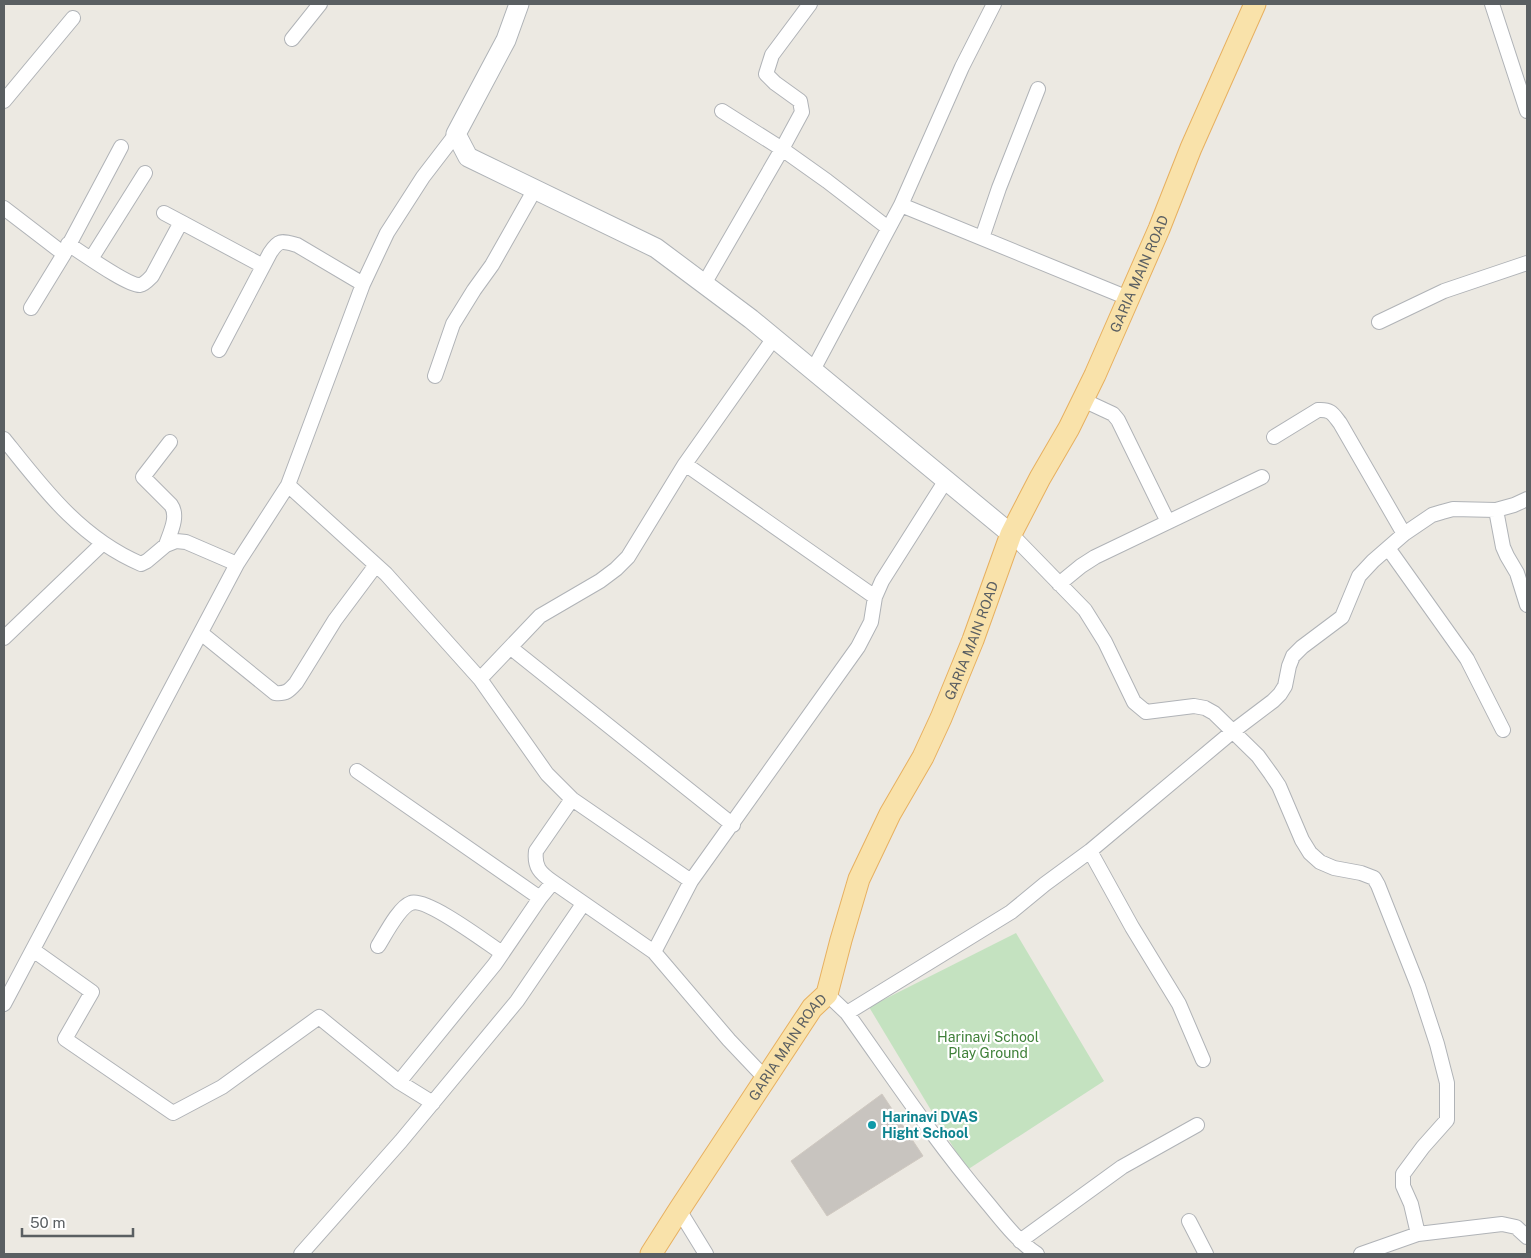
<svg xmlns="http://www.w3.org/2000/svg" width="1531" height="1258" font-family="'Public Sans',sans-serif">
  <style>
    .green { fill: #c4e2c0 }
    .building { fill: #c8c4bf; stroke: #d0c9c1 }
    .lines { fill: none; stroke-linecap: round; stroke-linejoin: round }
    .street-casing { stroke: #b0b3b7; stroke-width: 16 }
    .secondary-casing { stroke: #afb3b7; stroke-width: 21 }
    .primary-casing { stroke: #e7b060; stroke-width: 23 }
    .street { stroke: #fff; stroke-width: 14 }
    .secondary { stroke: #fff; stroke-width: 19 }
    .primary { stroke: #f9e2aa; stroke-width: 21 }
    .culture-dot { fill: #0f9aa8; stroke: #fff; stroke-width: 2 }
    .labels { text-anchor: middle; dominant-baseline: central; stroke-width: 4.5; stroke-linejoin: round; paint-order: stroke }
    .street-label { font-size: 14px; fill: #5a5f62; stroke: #fff }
    .park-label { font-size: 14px; fill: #40813a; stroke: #fff }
    .culture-label { font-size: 14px; font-weight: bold; fill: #0d838f; stroke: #fff; text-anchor: start }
  </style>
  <rect width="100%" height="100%" fill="#ece9e2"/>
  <path class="green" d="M1016 933 1104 1081 967 1170 869 1007Z"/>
  <path class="building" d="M882 1094 923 1156 827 1216 791 1161Z"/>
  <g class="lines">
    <g class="street-casing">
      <path id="street" d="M1492 4 1527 111
        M292 39 320 4
        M4 101 73 18
        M722 111 782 149 827 181 888 228
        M901 205 1128 298
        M4 208 64 254
        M164 213 181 222
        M982 238 999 188 1038 89
        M68 244C81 252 128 286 140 285 145 284 148 280 152 276L181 222 263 266
        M91 259 145 173
        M704 284 782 149 802 112 800 101 775 83 766 74 772 55 810 4
        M31 308 64 254 121 147
        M1379 322 1444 291 1527 263
        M219 350 270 253C279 239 282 241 297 245L363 284
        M813 370 901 205 962 67 994 4
        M435 376 453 324 474 290 492 265 535 189
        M1083 400 1113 414 1118 420 1168 522
        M1274 437 1318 410C1331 409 1333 414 1340 423L1404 534
        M4 439C43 488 80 538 141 564L147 561 166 545 176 541 186 542 237 564
        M685 464 875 597
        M288 485 386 574 480 679 547 774 572 799 691 881
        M1496 510 1503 547 1507 556 1517 573 1527 605
        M1011 534 1085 610 1105 642 1134 702 1146 712 1194 706 1205 708 1214 713 1258 756 1271 774 1279 786 1302 840 1310 853 1320 862 1334 868 1361 873 1374 878 1378 885 1418 986 1437 1044 1447 1083V1120L1423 1147 1403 1174V1186L1411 1204 1418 1234
        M166 545C170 533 179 516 171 505L143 477 170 442
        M1388 548 1467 659 1503 730
        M1059 584 1081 566 1095 557 1262 477
        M201 633 275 693C286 694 289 691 296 683L335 620 376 565
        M4 638 103 543
        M511 648 733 825
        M480 679 540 616 600 581 616 569 628 557 685 464 774 338
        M357 771 540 898
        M572 799 536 851C534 867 540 873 553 882L654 952 729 1040 765 1078
        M1090 851 1132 927 1179 1004 1203 1060
        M378 946C385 935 399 907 411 903 426 897 487 943 502 953
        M33 950 92 992 65 1039 173 1113 222 1087 319 1017 399 1082 433 1103
        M654 952 691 881 858 647 871 622 875 597 882 581 946 480
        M827 994 847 1013C892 1076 935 1141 985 1200 1001 1219 1016 1240 1037 1254
        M4 1004 237 564 288 485 363 284 387 233 423 177 456 134
        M847 1013 1011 912 1045 884 1090 851 1232 732 1273 701 1280 694 1285 686 1289 666 1293 656 1302 647 1342 617 1359 576 1373 561 1404 534 1432 515 1442 512 1453 509 1496 510 1514 505 1527 499
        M399 1082 495 964 540 898 553 882
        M679 1210 706 1254
        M1189 1221 1206 1254
        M1020 1241 1122 1167 1197 1125
        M301 1254 401 1141 517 1001 583 904
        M1361 1254 1418 1234 1502 1224 1516 1227 1527 1237"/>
    </g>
    <g class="secondary-casing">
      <path id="secondary" d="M519 4 506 40 456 134 468 157 656 248 751 319 1011 534"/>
    </g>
    <g class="primary-casing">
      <g id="primary">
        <path id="s1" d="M651 1254 679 1210 812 1008 827 994 841 940 859 879 890 814 923 757 941 718 973 640 1011 534 1040 478 1069 428 1095 375 1159 229 1191 148 1255 4"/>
      </g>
    </g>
    <use href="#street" class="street"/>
    <use href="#secondary" class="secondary"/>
    <use href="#primary" class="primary"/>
  </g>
  <circle class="culture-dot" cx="872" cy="1125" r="5"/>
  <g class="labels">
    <g class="street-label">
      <text stroke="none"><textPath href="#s1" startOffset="1102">GARIA MAIN ROAD</textPath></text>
      <text stroke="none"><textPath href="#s1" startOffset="698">GARIA MAIN ROAD</textPath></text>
      <text stroke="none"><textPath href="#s1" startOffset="248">GARIA MAIN ROAD</textPath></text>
    </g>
    <g class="park-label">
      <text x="988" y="1037">Harinavi School<tspan x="988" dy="16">Play Ground</tspan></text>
    </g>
    <g class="culture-label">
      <text x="882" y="1117">Harinavi DVAS<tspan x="882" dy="16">Hight School</tspan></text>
    </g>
  </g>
  <rect width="1531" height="1258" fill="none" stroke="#5a5f62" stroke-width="10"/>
  <path d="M22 1228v8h111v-8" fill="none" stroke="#5a5f62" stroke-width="2.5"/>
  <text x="30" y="1228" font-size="15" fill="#5a5f62" stroke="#ffffff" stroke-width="4" paint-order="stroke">50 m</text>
</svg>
